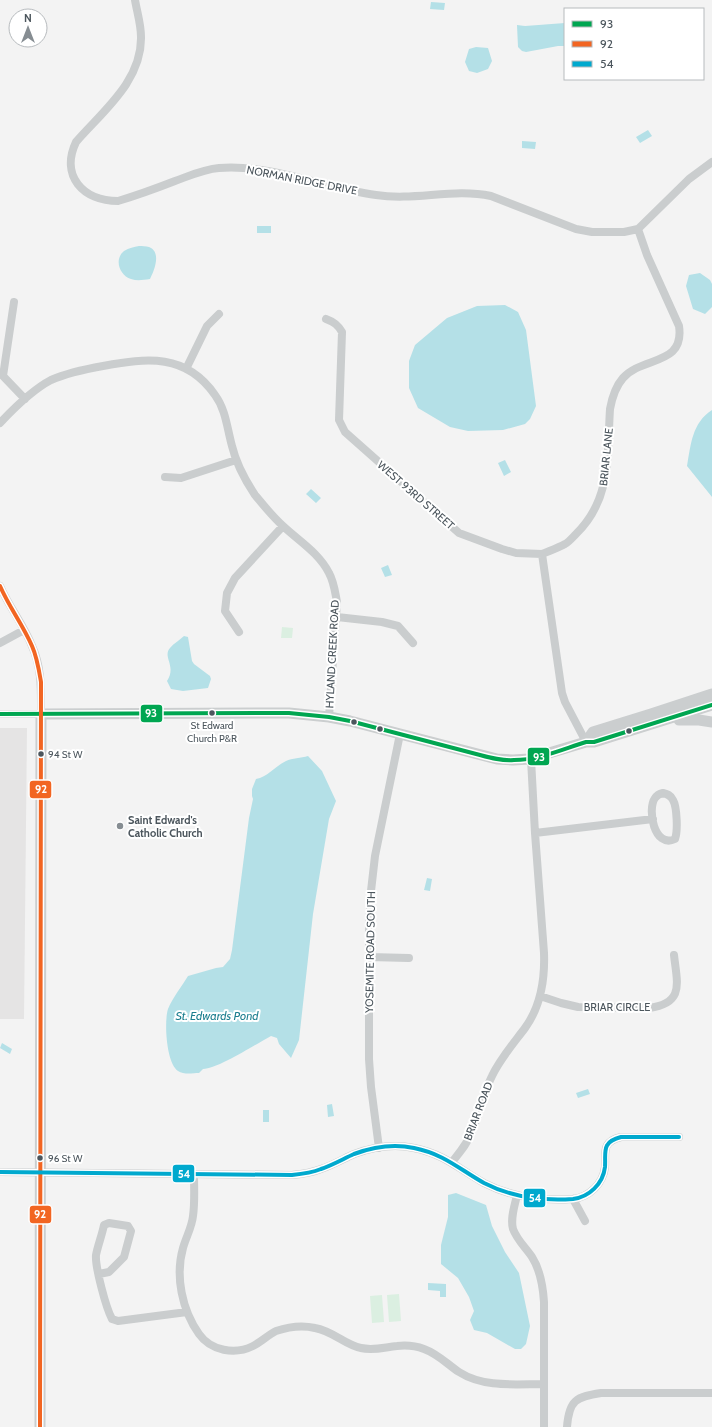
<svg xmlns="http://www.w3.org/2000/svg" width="712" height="1427" font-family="Cabin,sans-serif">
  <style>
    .education { fill: #e5e4e4 }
    .green { fill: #dbefe1 }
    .water { fill: #b4e0e7 }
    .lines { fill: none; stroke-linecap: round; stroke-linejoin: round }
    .street { stroke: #cacdce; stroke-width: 8 }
    .secondary { stroke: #cbcecf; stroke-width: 11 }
    .bus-1-casing { stroke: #fff; stroke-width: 7 }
    .bus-2-casing { stroke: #fff; stroke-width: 7 }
    .bus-3-casing { stroke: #fff; stroke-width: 7 }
    .bus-1 { stroke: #00a651; stroke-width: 4 }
    .bus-2 { stroke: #f26522; stroke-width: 4 }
    .bus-3 { stroke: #00a9ce; stroke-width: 4 }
    .bus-dot { fill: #4c565d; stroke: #fff; stroke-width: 1.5 }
    .poi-dot { fill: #868d92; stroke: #fff; stroke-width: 1.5 }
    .labels { text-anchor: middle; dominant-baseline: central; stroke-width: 4; stroke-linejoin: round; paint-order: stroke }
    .bus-label { font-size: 10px; fill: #4c565d; stroke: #fff; text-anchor: start }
    .street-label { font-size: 11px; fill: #4c565d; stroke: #fff }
    .poi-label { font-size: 11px; font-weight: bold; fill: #4c565d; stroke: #fff; text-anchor: start }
    .water-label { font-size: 12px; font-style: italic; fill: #1d7f8f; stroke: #fff }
    .line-badge { stroke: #fff; stroke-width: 1.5 }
    .badge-label { font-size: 11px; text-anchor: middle; font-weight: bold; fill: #fff }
  </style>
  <rect width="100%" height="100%" fill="#f3f3f3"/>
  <path class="education" d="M0 728H27L24 1019H0Z"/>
  <path class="green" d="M282 627 293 628 292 638H281Z
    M399 1294 401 1321 389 1322 387 1295Z
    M382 1295 384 1322 372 1323 370 1296Z"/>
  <path class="water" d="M431 2 445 3 444 10 430 9Z
    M565 23V46H558L526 52 522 51 518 47 517 25 525 26Z
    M476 47 488 48 492 61 488 69 477 73 469 71 465 62 469 49Z
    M648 130 652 136 640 143 636 137Z
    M522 141 536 142 535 149 522 148Z
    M257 226H271V233H257Z
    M139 246C142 246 146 246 149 247 162 252 154 271 150 279 143 280 137 281 131 279 119 275 114 259 124 251 129 248 134 247 139 246Z
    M700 273 710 280 712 284V307L705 314 693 309 686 286 689 275Z
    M505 305 518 312 526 330 536 406 530 419 525 424 503 430 468 431 450 427 418 408 409 388V361L415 345 447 318 477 306Z
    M712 410V497L687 466C691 444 692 423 712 410Z
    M505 460 511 472 504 476 498 463Z
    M311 489 321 498 316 503 306 494Z
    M388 565 392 575 385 577 381 568Z
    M184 636 188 637 192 661 194 664 210 676 211 679 208 688 183 691 171 689 167 681C177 666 162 657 170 648 174 643 180 640 184 636Z
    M308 756 322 771 336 801 329 819 313 914 299 1040 291 1058 279 1044 277 1038 271 1036C256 1044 218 1069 203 1069L199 1073C193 1073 184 1075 178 1071 166 1063 164 1021 168 1009 173 997 182 986 188 976L216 968 223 967 230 959 232 950 249 818 253 799 252 796V789L256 779C268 777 275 766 286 761 292 758 301 758 308 756Z
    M427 878 432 879 430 891 424 890Z
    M2 1043 12 1049 10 1054 0 1048Z
    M588 1089 590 1094 578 1098 576 1093Z
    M332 1104 334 1116 328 1117 327 1105Z
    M263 1110H269V1122H263Z
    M456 1193 486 1205 492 1226 505 1252 519 1273 530 1326 526 1344 521 1349H515L487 1333 474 1330 470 1320 474 1311 469 1297 458 1278 441 1264V1245L448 1217V1195Z
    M428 1283 446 1284V1297H440V1291L428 1290Z"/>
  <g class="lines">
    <path class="street" d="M135 0C137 12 141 24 141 37 142 81 103 111 76 142 60 176 83 201 118 201 138 195 157 188 175 181 189 176 204 169 219 168 273 164 324 188 376 195 415 201 453 188 491 196L576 229 592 232H624L638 229 689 179 712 162
      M14 302 3 376 25 399
      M326 319C334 322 338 325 342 332L339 420 345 432 459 533 502 549 516 553 542 554
      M186 369 207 326 219 314
      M0 423C15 407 32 390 51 380 67 373 86 369 103 366 147 358 186 353 215 395 226 410 227 428 232 446 236 463 245 480 255 495 264 506 272 516 283 526 299 541 319 553 329 573 334 582 335 592 337 602L329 717
      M165 477 181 478 236 460
      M0 586C9 607 24 625 32 646 42 668 41 690 41 714H0
      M337 617 382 622 398 626 413 643
      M239 632 225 611 227 593 235 578 283 526
      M0 643 24 630
      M586 742 565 702 562 693 542 554C549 551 558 548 565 544 569 542 573 537 576 534 612 499 607 455 610 409 612 398 616 386 623 378 642 356 685 366 679 326L647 255 638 229
      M663 793C667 794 671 795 673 800 677 807 678 831 675 839 654 849 647 809 655 798 657 795 659 794 663 793Z
      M535 833 653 819
      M369 957 409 958
      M540 996 561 1003 578 1007 649 1008C685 1003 677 983 674 955
      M379 1148 371 1087 369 1059V926L371 891 375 856 400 734
      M452 1162C460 1152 468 1143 472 1131 480 1113 483 1094 492 1076 500 1059 513 1044 525 1028 541 1006 545 980 544 953L535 833 531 759
      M0 1172 292 1175C302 1174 311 1173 321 1169 333 1165 343 1159 354 1154 373 1147 395 1144 414 1148 444 1154 459 1169 484 1183 511 1197 543 1201 573 1199 589 1197 603 1184 605 1167 606 1152 601 1142 621 1137H679
      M194 1174C194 1188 195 1202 193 1216 192 1227 186 1237 183 1248 175 1276 182 1310 199 1334 211 1351 235 1355 253 1346 261 1342 268 1335 276 1331 288 1327 302 1325 315 1328 333 1331 345 1345 361 1348 374 1351 385 1347 397 1346 406 1345 416 1346 424 1349 438 1354 447 1364 459 1372 484 1388 516 1384 544 1384
      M517 1195C515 1205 510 1218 513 1229 517 1240 526 1248 532 1257 541 1271 543 1287 544 1302V1427
      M573 1199 585 1221
      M99 1274 109 1272 124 1257 131 1231 128 1226 109 1223 104 1225C102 1235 98 1245 96 1255 95 1267 106 1308 112 1319L118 1321 187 1312
      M567 1427C569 1400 576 1397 601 1393H712"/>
    <path class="secondary" d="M679 720H699L712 722
      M586 742 593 732 651 714 712 694
      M40 1427 41 714 259 713H289L329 717 350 721 497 759 513 760 529 759 586 742H594L712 705"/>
    <g class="bus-1-casing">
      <path id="bus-1" d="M0 714 289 713 329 717 350 721 480 755C491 758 502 761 514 760 539 760 563 749 586 742H594L712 705"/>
    </g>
    <g class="bus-2-casing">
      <path id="bus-2" d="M0 586C9 607 23 625 32 646 37 657 39 670 41 682L40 1427"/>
    </g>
    <g class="bus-3-casing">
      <path id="bus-3" d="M0 1172 292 1175C302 1174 311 1173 321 1169 333 1165 343 1159 354 1154 373 1147 395 1144 414 1148 444 1154 459 1169 484 1183 511 1197 543 1201 573 1199 589 1197 603 1184 605 1167 606 1152 601 1142 621 1137H679"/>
    </g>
    <use href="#bus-1" class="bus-1"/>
    <use href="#bus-2" class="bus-2"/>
    <use href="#bus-3" class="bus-3"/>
  </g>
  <g class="bus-dot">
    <circle cx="212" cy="713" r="3.5"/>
    <circle cx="354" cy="722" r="3.5"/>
    <circle cx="380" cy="729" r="3.5"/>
    <circle cx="629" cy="731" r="3.5"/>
    <circle cx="41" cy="754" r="3.5"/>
    <circle cx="40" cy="1158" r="3.5"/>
  </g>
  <circle class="poi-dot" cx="120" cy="826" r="4"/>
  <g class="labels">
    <g class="bus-label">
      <text x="212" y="725" text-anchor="middle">St Edward<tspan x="212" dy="13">Church P&amp;R</tspan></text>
      <text x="48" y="754">94 St W</text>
      <text x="48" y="1158">96 St W</text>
    </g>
    <g class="street-label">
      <text transform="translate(302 180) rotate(11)">NORMAN RIDGE DRIVE</text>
      <text transform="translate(606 457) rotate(-84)">BRIAR LANE</text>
      <text transform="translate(416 495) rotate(41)">WEST 93RD STREET</text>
      <text transform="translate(332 654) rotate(-87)">HYLAND CREEK ROAD</text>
      <text transform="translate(370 952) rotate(-89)">YOSEMITE ROAD SOUTH</text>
      <text x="617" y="1007">BRIAR CIRCLE</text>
      <text transform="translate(478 1111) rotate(-69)">BRIAR ROAD</text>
    </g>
    <g class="poi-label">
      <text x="128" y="820">Saint Edward's<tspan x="128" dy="13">Catholic Church</tspan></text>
    </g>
    <g class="water-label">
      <text x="217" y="1015">St. Edwards Pond</text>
    </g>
  </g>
  <g class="line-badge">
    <rect x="140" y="704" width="23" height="19" rx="4" fill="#00a651"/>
    <rect x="527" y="747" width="23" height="19" rx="4" fill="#00a651"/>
    <rect x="29" y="780" width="23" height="19" rx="4" fill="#f26522"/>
    <rect x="172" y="1164" width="23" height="19" rx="4" fill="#00a9ce"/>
    <rect x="523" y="1188" width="23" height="20" rx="4" fill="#00a9ce"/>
    <rect x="29" y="1205" width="23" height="19" rx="4" fill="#f26522"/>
  </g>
  <g class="badge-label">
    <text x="151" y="717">93</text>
    <text x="539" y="761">93</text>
    <text x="41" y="793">92</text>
    <text x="184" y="1178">54</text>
    <text x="535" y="1202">54</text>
    <text x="40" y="1218">92</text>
  </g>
  <rect x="564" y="8" width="140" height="72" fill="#ffffff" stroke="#b7bbbe"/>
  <rect x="572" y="21" width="20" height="6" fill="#00a651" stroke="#b7bbbe"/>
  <text x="600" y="28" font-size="12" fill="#4c565d">93</text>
  <rect x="572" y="41" width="20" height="6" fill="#f26522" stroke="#b7bbbe"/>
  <text x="600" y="48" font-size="12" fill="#4c565d">92</text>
  <rect x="572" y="61" width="20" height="6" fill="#00a9ce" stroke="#b7bbbe"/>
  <text x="600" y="68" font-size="12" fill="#4c565d">54</text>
  <g transform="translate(28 28)"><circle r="19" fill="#ffffff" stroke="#b7bbbe"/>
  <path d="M0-3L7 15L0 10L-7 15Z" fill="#868d92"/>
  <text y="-6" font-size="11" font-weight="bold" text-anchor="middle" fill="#4c565d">N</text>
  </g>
</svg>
